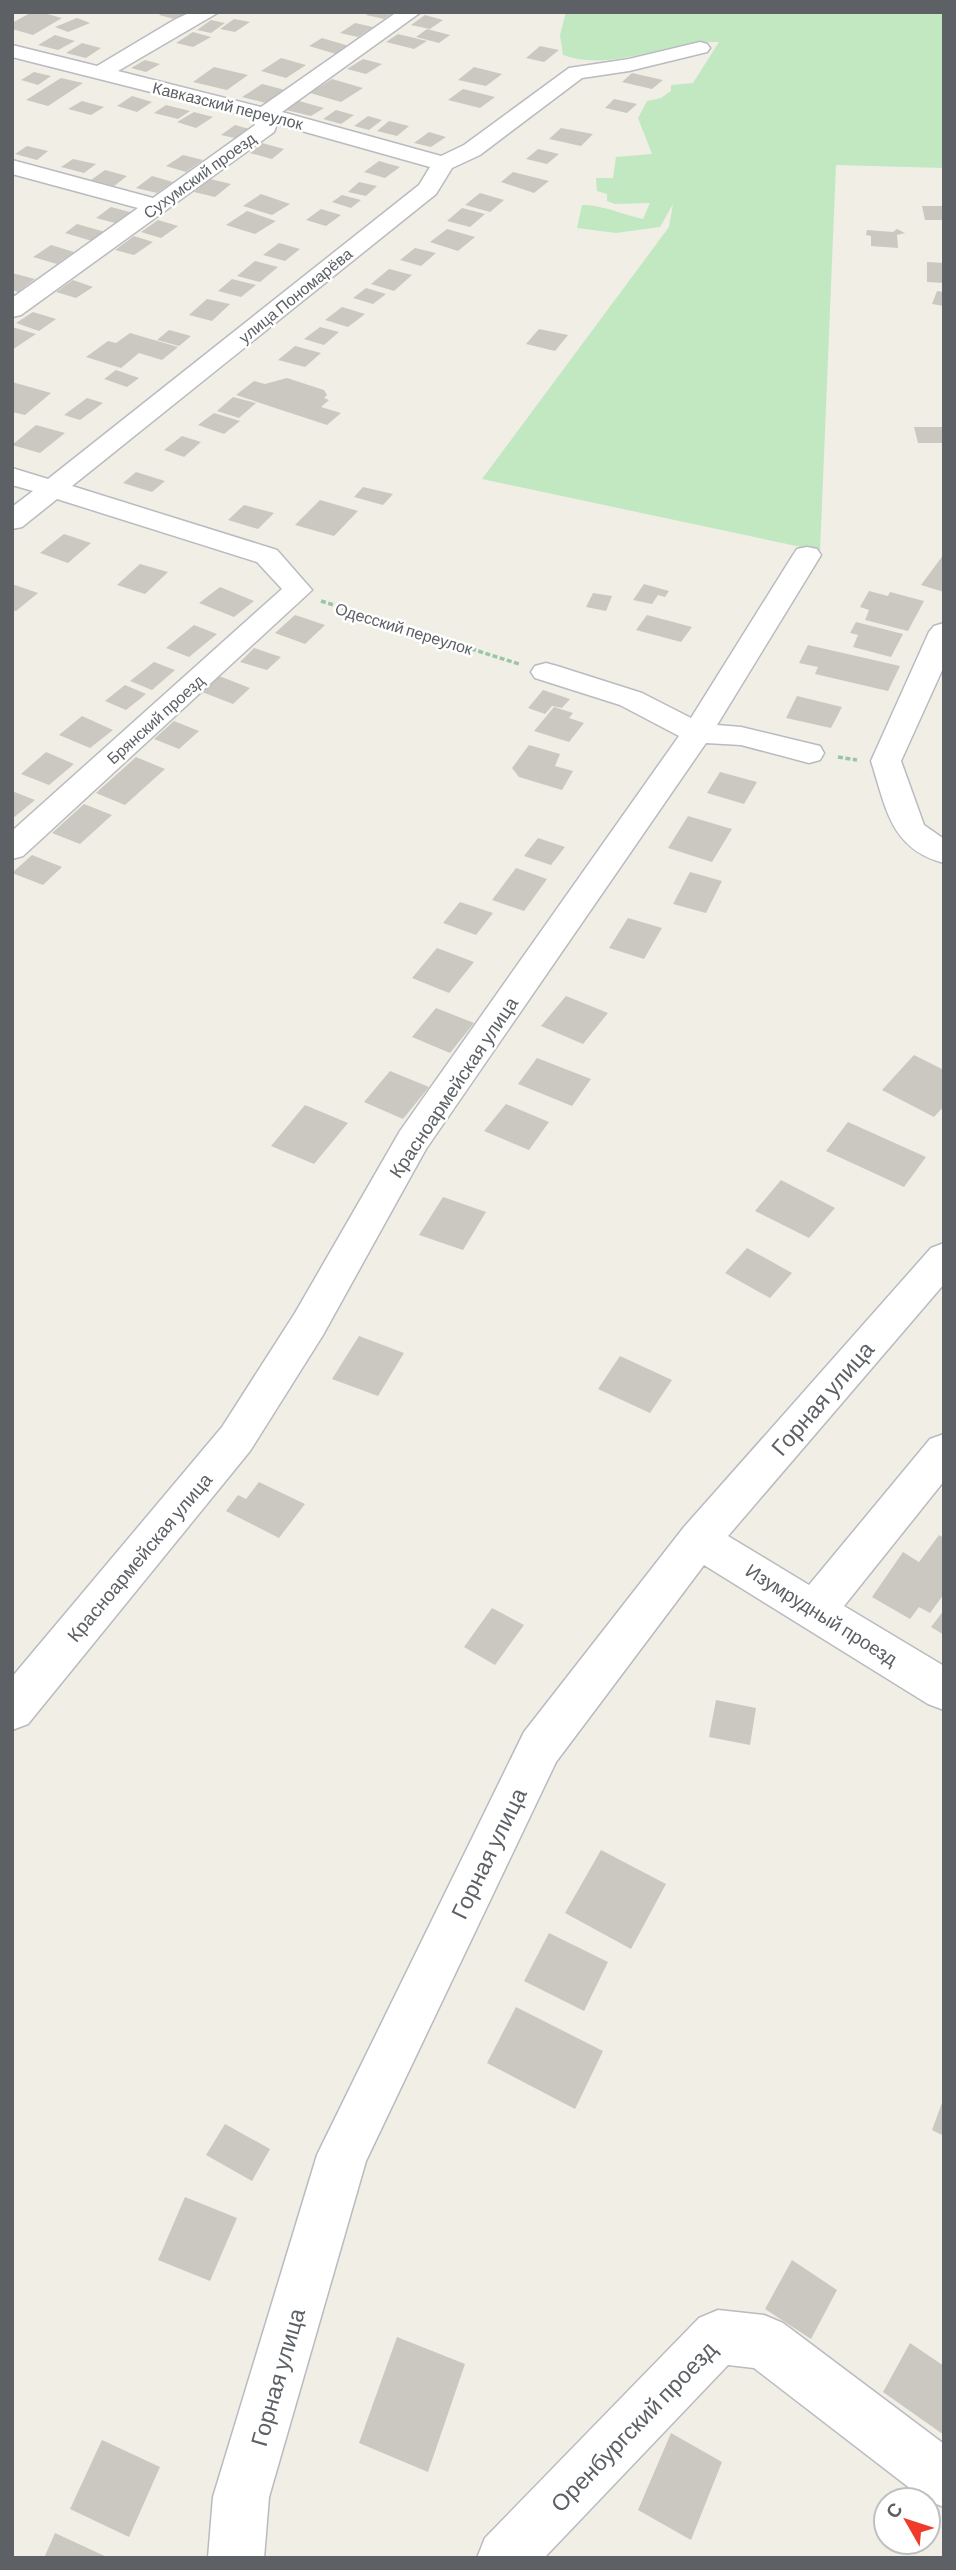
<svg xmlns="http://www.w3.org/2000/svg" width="956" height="2570" font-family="Barlow,sans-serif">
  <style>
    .green { fill: #c1e8c1 }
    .building { fill: #cbc8c2 }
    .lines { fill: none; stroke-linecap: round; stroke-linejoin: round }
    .minor-casing { stroke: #b8bbbf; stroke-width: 3 }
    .path { stroke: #98c7a6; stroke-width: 3.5; stroke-dasharray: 5 2.5; stroke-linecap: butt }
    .minor { fill: #fff; fill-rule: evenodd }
    .labels { text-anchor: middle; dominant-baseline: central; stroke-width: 5; stroke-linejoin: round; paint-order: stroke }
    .far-street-label { font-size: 16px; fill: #5d6166; stroke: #fff }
    .street-label { font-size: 19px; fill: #5d6166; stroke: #fff }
    .near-street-label { font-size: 23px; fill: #5d6166; stroke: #fff }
  </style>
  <rect width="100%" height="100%" fill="#f0eee5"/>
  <path class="green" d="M566 12H944V168L836 165 820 551 482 479 669 227 673 204 660 227 616 233 577 228 582 205C600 204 624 215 643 219L650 203 615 204 607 201V194L597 191 596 178H613L616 157 652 154 638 118 647 101 661 98 671 91V85L693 83 719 42C668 40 612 73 563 55L560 35Z"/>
  <path class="building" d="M32 12H40L62 18 33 35 12 29V23Z
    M164 12H191L178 20 159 15Z
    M371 12H394L384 19 366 15Z
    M425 15 443 20 430 29 411 25Z
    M77 18 90 23 68 32 55 27Z
    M234 19 250 22 235 32 220 29Z
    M211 20 225 23 211 33 197 30Z
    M355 23 373 27 358 37 340 33Z
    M427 29 450 35 439 43 416 37Z
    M193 32 211 37 193 47 176 43Z
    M398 34 427 41 414 49 386 42Z
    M55 35 75 41 58 50 38 45Z
    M322 38 349 46 336 54 309 46Z
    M82 43 101 48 86 58 66 53Z
    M540 46 559 50 544 62 526 58Z
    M281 58 306 65 286 78 261 71Z
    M363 59 382 64 366 74 347 69Z
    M145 60 160 64 146 72 131 68Z
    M214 67 248 75 227 90 193 82Z
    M474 67 502 74 486 86 458 80Z
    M34 72 51 76 38 85 21 80Z
    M632 73 663 80 652 89 622 82Z
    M61 78 83 83 48 106 26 100Z
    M332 79 363 88 341 102 310 93Z
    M262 84 285 90 266 103 242 97Z
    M463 89 495 97 480 108 448 100Z
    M132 96 152 102 137 112 117 106Z
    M614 99 637 104 627 113 605 108Z
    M82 101 104 107 91 115 68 109Z
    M299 101 324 108 311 116 286 110Z
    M166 105 190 111 178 119 154 113Z
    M336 110 354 115 341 124 323 119Z
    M194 112 213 117 196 128 177 122Z
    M368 116 382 120 369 130 354 126Z
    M389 121 409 126 397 136 377 131Z
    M235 125 253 130 239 139 221 135Z
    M561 128 593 134 581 146 549 139Z
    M429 132 446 137 431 147 414 143Z
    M262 143 284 149 272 159 250 153Z
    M27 146 48 151 37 160 15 154Z
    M538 149 559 154 547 164 526 159Z
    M183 155 203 160 186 172 166 166Z
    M73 159 96 164 84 173 61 167Z
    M379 161 400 167 385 178 364 172Z
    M105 170 127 176 114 186 91 180Z
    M513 172 549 181 534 193 501 182Z
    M152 176 173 182 157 193 136 188Z
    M210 179 231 184 215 197 194 192Z
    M359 182 377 186 366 196 348 192Z
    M480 193 504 200 490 212 465 205Z
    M261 194 290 204 272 215 243 206Z
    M342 195 361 200 351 208 332 202Z
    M922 206H944V220H925Z
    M111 207 130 212 115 223 96 218Z
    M462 208 485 214 470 227 447 221Z
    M321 209 341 215 326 226 306 220Z
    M247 211 276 221 255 234 226 225Z
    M158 220 178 226 161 238 141 232Z
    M77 224 105 232 92 241 65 233Z
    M447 229 475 237 458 251 430 242Z
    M897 229 905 233 897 235 898 248 871 246V236L866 235 867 230 893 232Z
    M134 236 153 242 134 255 115 250Z
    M279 243 300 249 285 261 263 255Z
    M51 245 74 252 57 264 33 257Z
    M415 248 436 253 421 266 400 260Z
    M255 261 278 267 260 282 237 276Z
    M927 262 944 263V283L927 282Z
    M389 269 412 275 394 291 371 284Z
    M12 273 35 279 18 292 12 290Z
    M232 279 256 285 241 297 218 291Z
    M73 280 93 287 76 298 56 292Z
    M366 288 386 294 373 304 353 298Z
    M937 291 944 292V306L932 304Z
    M207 299 230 304 212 321 189 315Z
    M342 307 365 314 348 327 325 320Z
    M33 312 56 319 39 331 16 323Z
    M12 327 36 334 12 350Z
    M320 327 339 332 324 345 304 339Z
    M539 329 568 335 555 351 526 344Z
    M169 330 191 336 179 346 157 340Z
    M130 333 178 347 162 360 139 353 121 368 86 357 108 341 116 343Z
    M295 346 321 353 305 367 278 360Z
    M116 370 139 378 127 387 104 379Z
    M287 378 324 390 327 395 324 398 329 400 321 407 341 413 327 425 236 395 254 381 265 384Z
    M12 382 51 393 25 415 12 412Z
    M233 397 256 403 239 418 217 411Z
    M87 398 103 403 80 420 64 415Z
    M214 413 240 421 224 434 198 425Z
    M36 425 65 433 40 453 12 445Z
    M914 427H942L944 443H918Z
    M182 436 201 442 184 457 164 450Z
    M136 472 165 481 152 492 123 483Z
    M363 487 393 494 383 505 354 497Z
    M320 500 358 511 334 536 295 525Z
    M244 505 274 513 258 529 228 520Z
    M64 534 91 543 68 563 40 553Z
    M944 554V592L921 585Z
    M140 564 168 572 145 594 117 585Z
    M12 584 38 593 16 611 12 610Z
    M644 584 669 591 665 597 658 595 652 604 633 600Z
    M220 587 254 601 234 617 199 603Z
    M869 591 888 596 890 592 924 601 908 631 865 620 869 610 860 607Z
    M593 593 612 596 606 611 586 607Z
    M295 615 325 625 305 644 275 633Z
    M647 615 692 627 681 642 636 630Z
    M856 622 903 634 891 657 853 647 858 635 850 633Z
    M194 625 217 634 189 657 166 648Z
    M808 645 900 666 888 691 815 674 818 667 799 663Z
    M254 648 281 657 267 670 240 662Z
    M154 662 175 670 152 690 130 681Z
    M219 676 250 688 233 704 202 692Z
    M125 685 146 694 126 710 105 701Z
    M543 690 570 699 562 708 552 706 545 714 528 708Z
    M797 696 842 707 831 728 786 718Z
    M554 707 573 713 569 718 584 723 569 742 534 731Z
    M82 716 113 730 90 748 59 735Z
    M174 721 199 731 179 749 154 739Z
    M529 745 560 754 555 766 573 771 562 790 519 777 512 768Z
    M46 752 74 764 49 785 21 774Z
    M136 757 165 769 125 805 96 793Z
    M720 772 757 782 744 804 707 793Z
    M12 791 35 800 12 819Z
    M84 804 112 815 80 844 52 833Z
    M688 816 732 829 712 862 668 848Z
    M538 838 565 847 551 865 524 856Z
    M32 855 62 867 43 885 12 873Z
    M516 868 547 879 524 911 492 900Z
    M690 872 722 881 706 913 673 904Z
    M460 902 493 913 476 935 443 923Z
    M628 918 662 928 644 959 609 948Z
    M437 948 474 962 449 993 412 978Z
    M566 996 608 1013 583 1044 541 1026Z
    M436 1008 474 1023 450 1053 412 1037Z
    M914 1055 944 1070V1106L934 1117 882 1090Z
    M537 1058 591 1079 572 1106 518 1084Z
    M390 1071 429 1087 403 1119 364 1102Z
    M506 1104 549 1122 529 1150 484 1131Z
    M305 1105 348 1123 314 1164 271 1146Z
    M848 1122 926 1157 904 1187 826 1151Z
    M781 1180 835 1208 809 1238 755 1211Z
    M443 1197 486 1212 463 1250 419 1235Z
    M747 1248 792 1273 770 1298 725 1273Z
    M359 1336 404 1353 378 1396 332 1379Z
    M620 1356 672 1380 650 1413 598 1389Z
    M259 1482 305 1504 279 1538 226 1511 238 1495 246 1499Z
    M939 1535 944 1538V1594L930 1613 919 1607 910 1619 872 1597 903 1552 919 1562Z
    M492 1608 524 1625 495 1665 464 1647Z
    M944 1610V1635L931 1627Z
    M716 1700 756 1708 750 1745 709 1737Z
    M601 1850 666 1884 631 1949 565 1913Z
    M549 1933 608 1962 584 2011 524 1981Z
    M516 2007 603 2051 575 2109 487 2063Z
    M943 2100H944V2136L932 2130Z
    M225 2124 270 2149 252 2181 206 2155Z
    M185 2197 237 2218 210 2281 158 2260Z
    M792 2260 837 2290 811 2339 765 2309Z
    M397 2337 465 2364 428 2472 359 2443Z
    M910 2343 944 2366V2435L883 2392Z
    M671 2433 722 2462 691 2540 638 2510Z
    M102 2440 160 2467 129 2537 70 2509Z
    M55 2533 109 2558H44Z"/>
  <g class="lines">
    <g class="minor-casing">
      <path id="minor" d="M191 12H219L118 71 261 107 397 12H421L282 112 441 156 464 145 569 68 629 59 700 42 707 44 710 48 707 52 629 71 582 78 480 155 452 168 436 194 72 486 277 550 312 590 23 856 12 859V831L282 589 257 562 57 499 22 527 12 529V507L33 491 12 485V468L48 479 419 185 430 167 277 124 274 132 21 315 12 317V298L138 208 12 174V160L153 198 255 125 254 118 12 57V45L97 66 174 20Z
        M807 547 817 549 821 555 717 725 741 727 820 746 824 753 820 760 809 763 741 745 706 743 426 1149 323 1335 250 1451 28 1724 12 1730V1677L222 1427 295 1313 400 1131 679 736 620 705 535 678 531 672 535 666 546 663 557 666 642 693 691 718 793 555 797 549Z
        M944 623V666L901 761 924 825 944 839V863C890 849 886 807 871 761L929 632 934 626Z
        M944 1243V1284L728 1536 809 1585 930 1439 944 1434V1481L844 1606 944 1666V1710L928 1704 704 1565 556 1762 366 2161 269 2497 264 2558H208L213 2497 317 2155 524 1732 684 1527 931 1248Z
        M718 2310 764 2315 783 2323 944 2444V2507L924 2499 754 2368 728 2365 544 2558H477L485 2538 699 2318Z"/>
    </g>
    <path class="path" d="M321 601 519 664
      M838 757 857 760"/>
    <use href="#minor" class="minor"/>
  </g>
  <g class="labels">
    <g class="far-street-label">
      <text transform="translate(228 105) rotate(14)">Кавказский переулок</text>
      <text transform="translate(199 175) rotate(-36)">Сухумский проезд</text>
      <text transform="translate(295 295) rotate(-39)">улица Пономарёва</text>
      <text transform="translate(404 628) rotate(17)">Одесский переулок</text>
      <text transform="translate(155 719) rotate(-42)">Брянский проезд</text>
    </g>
    <g class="street-label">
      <text transform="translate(453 1087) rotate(-56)">Красноармейская улица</text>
      <text transform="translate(139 1557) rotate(-50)">Красноармейская улица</text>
      <text transform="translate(822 1614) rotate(32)">Изумрудный проезд</text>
    </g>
    <g class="near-street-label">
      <text transform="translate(822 1398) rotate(-49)">Горная улица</text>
      <text transform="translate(488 1853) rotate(-64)">Горная улица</text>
      <text transform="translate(277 2377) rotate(-74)">Горная улица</text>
      <text transform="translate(633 2426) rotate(-46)">Оренбургский проезд</text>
    </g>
  </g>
  <rect width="956" height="2570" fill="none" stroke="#5d6166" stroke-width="28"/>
  <g transform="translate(907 2521) rotate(309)"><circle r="33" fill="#ffffff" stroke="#bec0c2" stroke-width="2"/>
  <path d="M0-5L12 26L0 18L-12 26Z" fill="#f03b2b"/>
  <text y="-10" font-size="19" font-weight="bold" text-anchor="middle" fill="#5d6166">С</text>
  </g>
</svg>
